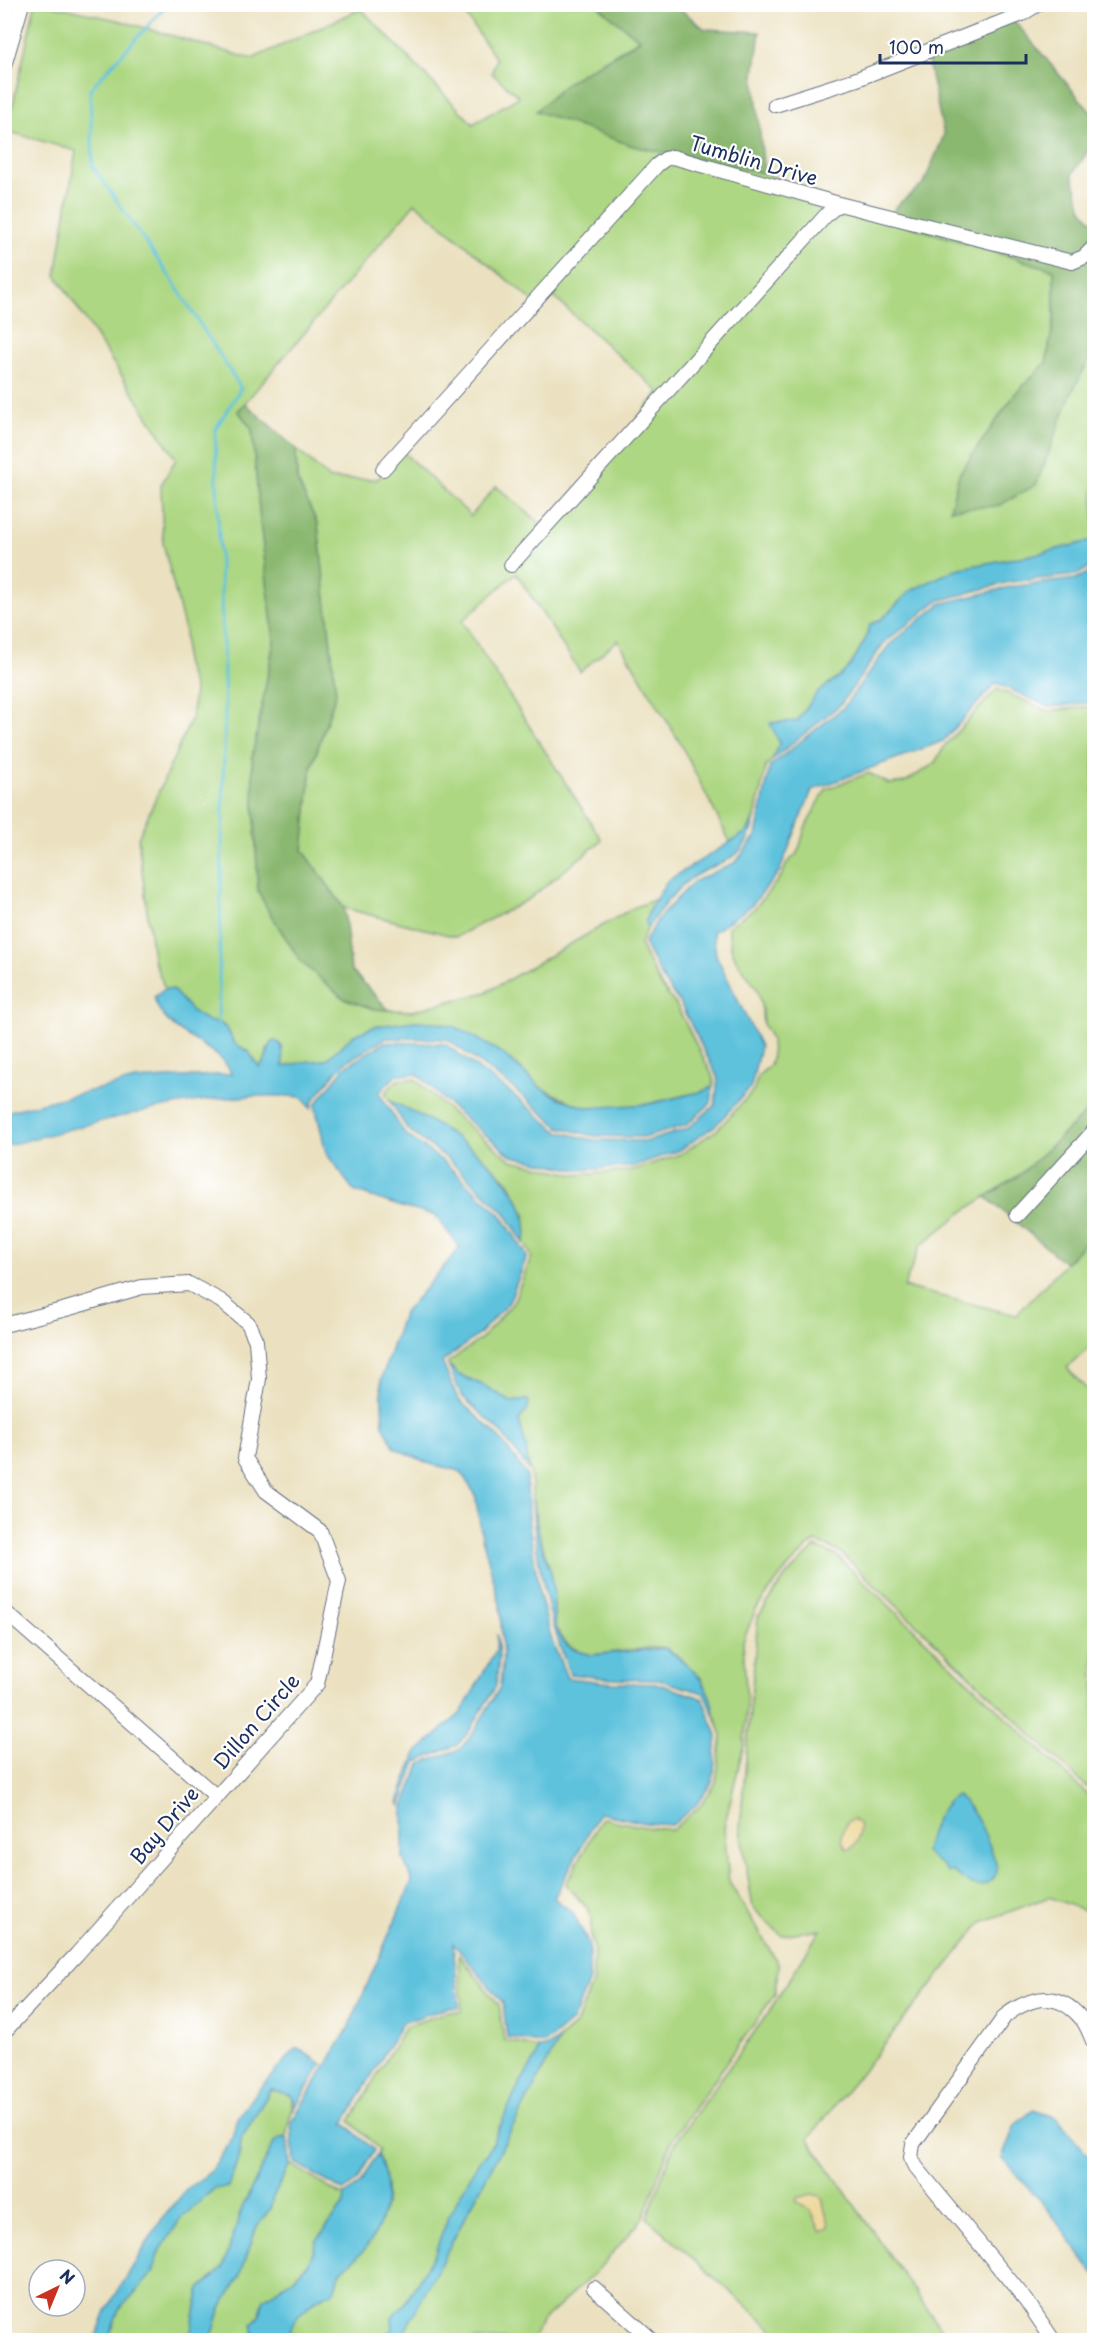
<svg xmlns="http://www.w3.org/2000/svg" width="1099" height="2345" font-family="'Playpen Sans',sans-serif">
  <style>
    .green { fill: #add782; stroke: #648370; stroke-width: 1.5 }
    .forest { fill: #8ab870; stroke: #527467; stroke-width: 1.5 }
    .sand { fill: #eeda9e; stroke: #84847e; stroke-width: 1.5 }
    .water { fill: #5fc2dd; stroke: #3d789e; stroke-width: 1.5 }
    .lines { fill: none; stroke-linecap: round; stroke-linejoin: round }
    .stream { stroke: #5fc2dd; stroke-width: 3 }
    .minor-casing { stroke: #646d80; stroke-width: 16 }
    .minor { stroke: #fff; stroke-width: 14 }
    .labels { text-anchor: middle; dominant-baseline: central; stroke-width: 4.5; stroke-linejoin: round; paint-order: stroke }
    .street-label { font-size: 20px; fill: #1b2f5e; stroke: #fff }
  </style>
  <rect width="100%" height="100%" fill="#fff"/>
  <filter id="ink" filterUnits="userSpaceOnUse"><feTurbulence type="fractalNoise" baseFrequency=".0167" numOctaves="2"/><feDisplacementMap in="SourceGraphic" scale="12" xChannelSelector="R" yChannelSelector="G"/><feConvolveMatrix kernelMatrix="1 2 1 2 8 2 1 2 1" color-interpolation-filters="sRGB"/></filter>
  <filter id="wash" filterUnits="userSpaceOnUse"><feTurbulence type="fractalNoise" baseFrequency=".008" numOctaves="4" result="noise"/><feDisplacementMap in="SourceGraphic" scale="24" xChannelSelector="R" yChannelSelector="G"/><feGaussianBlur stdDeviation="1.35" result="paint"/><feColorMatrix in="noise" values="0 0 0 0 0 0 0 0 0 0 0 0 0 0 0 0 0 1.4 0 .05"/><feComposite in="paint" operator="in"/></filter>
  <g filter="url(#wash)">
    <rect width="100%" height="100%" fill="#ebe1c0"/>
    <path class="green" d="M35 5H51L121 21 252 59 361 9 473 124 519 97 492 73 496 59 459 5H597L640 39 568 82 633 146 764 173 848 207 1054 270V321L1046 363 1015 394 959 474 950 509 1071 394 1094 350V540L1042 553 956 569 910 591 883 618 870 625 866 638 851 665 840 676 828 684 780 744 772 760 766 766 755 817 747 832 730 842 679 741 618 640 580 672 516 573 462 621 602 840 529 899 456 937 344 908 303 850 311 769 336 693 318 525 297 480 296 449 330 479H378L402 451 471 516 496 486 548 530 659 392 547 291 534 302 415 203 238 411 252 429 260 521 274 641 252 758 258 891 373 1009 411 1011 487 992 633 908 656 899 649 910 646 921 647 929 640 944 661 986 676 1005 714 1079 713 1086 708 1090 634 1107 598 1108 580 1106 541 1088 518 1066 473 1036 453 1026 434 1022 416 1021 376 1026 354 1035 326 1060 302 1062 283 1068 282 1047H268L265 1060 259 1067 249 1052 234 1043 227 1028 220 1023 208 1021 192 1011 172 989H165L153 958 138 838 192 717 194 688 185 662V631L163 543 161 485 176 459 56 275 76 151 7 131Z
      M997 689 1048 711 1094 706V1105L1021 1174 964 1211 920 1246 904 1287 1016 1315 1094 1234V1343L1067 1368 1094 1397V1794L839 1551 816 1542 809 1546 782 1574 756 1609 743 1641 747 1704 744 1744 724 1827 729 1882 779 1965 775 1994 671 2141 644 2215 638 2224 594 2274 541 2322 533 2340H400L560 2038 577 2023 593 1981 594 1944 591 1938V1918L587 1908 566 1884 602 1818 644 1827 672 1830 700 1806 716 1783 722 1735 701 1678 677 1655 665 1648 656 1647 592 1655 583 1653 569 1646 560 1636 555 1624 552 1611V1576L539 1533 533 1505 531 1474 519 1420 524 1414 526 1400 511 1402 472 1380 459 1375 447 1363 482 1338 513 1303 532 1256 524 1243 527 1233 525 1213 509 1182 477 1153 390 1101 385 1093 397 1080 415 1079 452 1113 511 1160 576 1175 630 1171 681 1154 718 1129 754 1090 758 1076 770 1065 772 1058 771 1039 763 1024 761 1003 757 989 736 960 731 948 728 927 755 908 782 875 787 863 798 853 805 828 826 789 869 773 889 784 905 782 934 764 946 744Z
      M815 1547 836 1555 1094 1801V1914L1049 1897 982 1922 808 2139 949 2340H783L777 2333 647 2218 674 2144 766 2016 821 1929 781 1935 753 1908 740 1829 758 1617 785 1577Z
      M459 1955 499 2005 504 2040 538 2048 536 2058 519 2085 487 2154 479 2162 450 2213 434 2255 404 2305 395 2313 392 2319 393 2329 380 2340H305L290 2333C292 2315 316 2299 332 2292 335 2285 337 2277 341 2271 348 2263 358 2257 365 2249 387 2221 393 2185 377 2154L379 2149 350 2121 405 2027 449 2011 459 2012 462 2010Z
      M271 2089 292 2096C296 2113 286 2119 287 2136L275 2141 242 2208 223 2268 200 2289 189 2340H108L119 2310 153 2273 158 2254 181 2218 214 2189 228 2187 240 2152 241 2139Z
      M290 2164 340 2195H345L344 2204 317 2240 309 2263 293 2279 264 2299 260 2315 256 2319V2340H211L220 2310 240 2276 256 2228 270 2209 273 2197Z"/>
    <path class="forest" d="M597 5H675L705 29 760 32 754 75 764 173 633 146 536 111 568 82 640 40Z
      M1011 17 1094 116V143L1072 174 1082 209 1094 223V350L1071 394 1036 485 998 506 950 509 959 474 1015 394 1046 363 1054 321V270L892 221 895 207 924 183 944 135 926 53Z
      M245 403 296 449 297 480 318 525 336 693 311 769 303 850 344 908 351 970 389 1010 373 1009 343 998 301 962 269 912 258 891 252 758 274 641 260 521 252 429 238 411Z
      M1094 1105V1234L1065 1263 986 1197 1021 1174Z"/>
    <path class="sand" d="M853 1819 860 1825C858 1836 860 1846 847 1849 839 1841 842 1829 848 1821Z
      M812 2194 820 2196 823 2201C823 2213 831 2220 829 2228L821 2232 811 2210 796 2201 797 2198Z"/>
    <path class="water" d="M1094 540V565L1076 575 1009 582 937 601 885 642 841 704 772 760 780 744 770 723 797 721 817 693 840 676 851 665 866 638 870 625 883 618 910 591 956 569 1042 553Z
      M1094 570V702L1049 707 996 683 943 741 812 790 779 872 751 906 713 932 716 955 760 1046 751 1087 716 1125 680 1150 630 1167 577 1170 512 1156 455 1110 417 1074 396 1075 379 1093 405 1134 444 1162 502 1216 527 1256 509 1302 478 1335 442 1362 458 1399 497 1435 527 1475 528 1519 540 1596 552 1641 567 1678 612 1683 658 1684 702 1698 717 1735 713 1781 697 1804 672 1825 646 1823 599 1813 554 1898 573 1913 589 1944V1980L573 2020 545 2044 507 2037 503 2003 453 1943 459 2008 448 2007 402 2023 344 2123 374 2150 357 2181 343 2191 294 2162 291 2123 348 2029 412 1881 403 1858V1809L420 1764 460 1749 472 1735 500 1687 503 1657 500 1604 482 1537 475 1494 460 1471 430 1464 395 1448 383 1425 381 1380 403 1314 460 1248 435 1215 405 1208 354 1191 326 1153 315 1105 345 1067 385 1042 445 1044 510 1092 557 1131 593 1140 648 1141 687 1129 715 1105 718 1078 680 1003 665 983 644 943 658 919 693 882 736 862 756 836 770 766 844 707 889 645 940 604 1010 587 1076 579Z
      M755 817C745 863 726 857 693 877 679 885 655 915 647 929L646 921 649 910 667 881 747 832Z
      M165 989H172L192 1011 208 1021 220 1023 227 1029 234 1043 249 1052 259 1067C268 1062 267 1049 273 1041L278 1042 282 1047 283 1067 302 1062 326 1060 354 1035 376 1026 416 1021 434 1022 453 1026 473 1036 502 1053 541 1088 559 1098 588 1108 649 1104 704 1091 713 1086 711 1103 686 1125 647 1137 594 1136 559 1127 513 1088 447 1039 386 1038 342 1064 312 1102 311 1109 302 1097C201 1089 101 1122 5 1146V1112L135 1080 231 1074C222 1044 163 1037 154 997Z
      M390 1101C437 1122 540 1179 524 1243L505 1213 448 1159 408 1130Z
      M448 1365 459 1375 485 1386 511 1402 527 1400 529 1402 528 1409 519 1420 526 1447 528 1469 501 1432 462 1396Z
      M532 1495C534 1516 539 1538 546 1559 548 1565 551 1571 552 1577 558 1610 543 1647 592 1655L665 1648C689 1663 712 1684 714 1715L704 1693 659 1680 613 1679 570 1674C547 1616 535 1556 532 1495Z
      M497 1634 499 1657 496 1686 468 1733 457 1745 416 1762 400 1806 399 1799 416 1753 461 1713 496 1650Z
      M957 1796C976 1807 991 1847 997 1867 998 1877 989 1883 980 1886L971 1885 952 1871 947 1873 943 1866 925 1853C927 1836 940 1802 957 1796Z
      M560 2038 400 2340H380L393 2329 392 2319 395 2313 404 2305 434 2255 450 2213 479 2161 487 2154 519 2085 536 2058 538 2048H547Z
      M297 2048 322 2064 293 2111 295 2106 292 2096 271 2089 241 2139 240 2152 228 2187 214 2189 181 2218 158 2254 153 2273 119 2310 108 2340H95L107 2309 162 2219 187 2189 209 2173 230 2143 239 2116 253 2096Z
      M1033 2110 1057 2118 1094 2162V2274L1049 2211 1002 2158 1015 2125Z
      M287 2136 290 2164 273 2197 270 2209 256 2228 240 2276 220 2310 211 2340H189L200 2289 223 2268 242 2208 275 2141Z
      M377 2154C393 2185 387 2221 365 2249 358 2257 348 2263 341 2271 336 2278 338 2287 332 2292 328 2295 323 2296 319 2298 308 2305 292 2319 290 2332L295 2336 311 2340H256L252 2325 260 2315 264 2299 293 2279 309 2263 317 2240 344 2204 345 2195 360 2184Z"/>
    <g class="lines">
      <path class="stream" d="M168 4 90 89 93 167 172 280 241 388 215 430 225 704 218 1026
        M336 1067H345"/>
    </g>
  </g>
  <g filter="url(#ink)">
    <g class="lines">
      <g class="minor-casing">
        <path id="minor" d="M4 66 22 4
          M775 105 857 79 1022 14 1038 4
          M383 469 657 165 665 159 673 157 839 204 1072 262 1084 257 1094 247
          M511 565 828 213 839 204
          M1017 1215 1094 1131
          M4 1325 66 1309 142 1287 189 1284 221 1301 248 1323 256 1341 259 1379 245 1458 266 1491 320 1531 339 1581 317 1684 77 1954 4 2032
          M4 1611 217 1797
          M594 2288 652 2340
          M1053 2340 1026 2300 916 2167 911 2157 913 2144 1005 2016C1031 1996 1057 1990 1081 2018 1087 2024 1090 2035 1094 2043"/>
      </g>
      <use href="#minor" class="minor"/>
    </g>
  </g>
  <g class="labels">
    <g class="street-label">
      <text transform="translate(754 160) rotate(16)">Tumblin Drive</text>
      <text transform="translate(256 1721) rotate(-49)">Dillon Circle</text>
      <text transform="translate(164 1825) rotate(-50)">Bay Drive</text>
    </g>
  </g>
  <rect width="1099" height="2345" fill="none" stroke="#fff" stroke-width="24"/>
  <g transform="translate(57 2288) rotate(43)"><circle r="28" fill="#ffffff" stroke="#a4acbf" stroke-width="1.5"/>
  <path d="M0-4.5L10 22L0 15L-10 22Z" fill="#c8321e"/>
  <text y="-9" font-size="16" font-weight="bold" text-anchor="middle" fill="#1b2f5e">N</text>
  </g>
  <path d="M880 54v9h146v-9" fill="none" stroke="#1b2f5e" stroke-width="3"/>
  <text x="889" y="54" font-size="18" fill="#1b2f5e" stroke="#ffffff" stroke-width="4.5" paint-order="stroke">100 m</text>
</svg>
